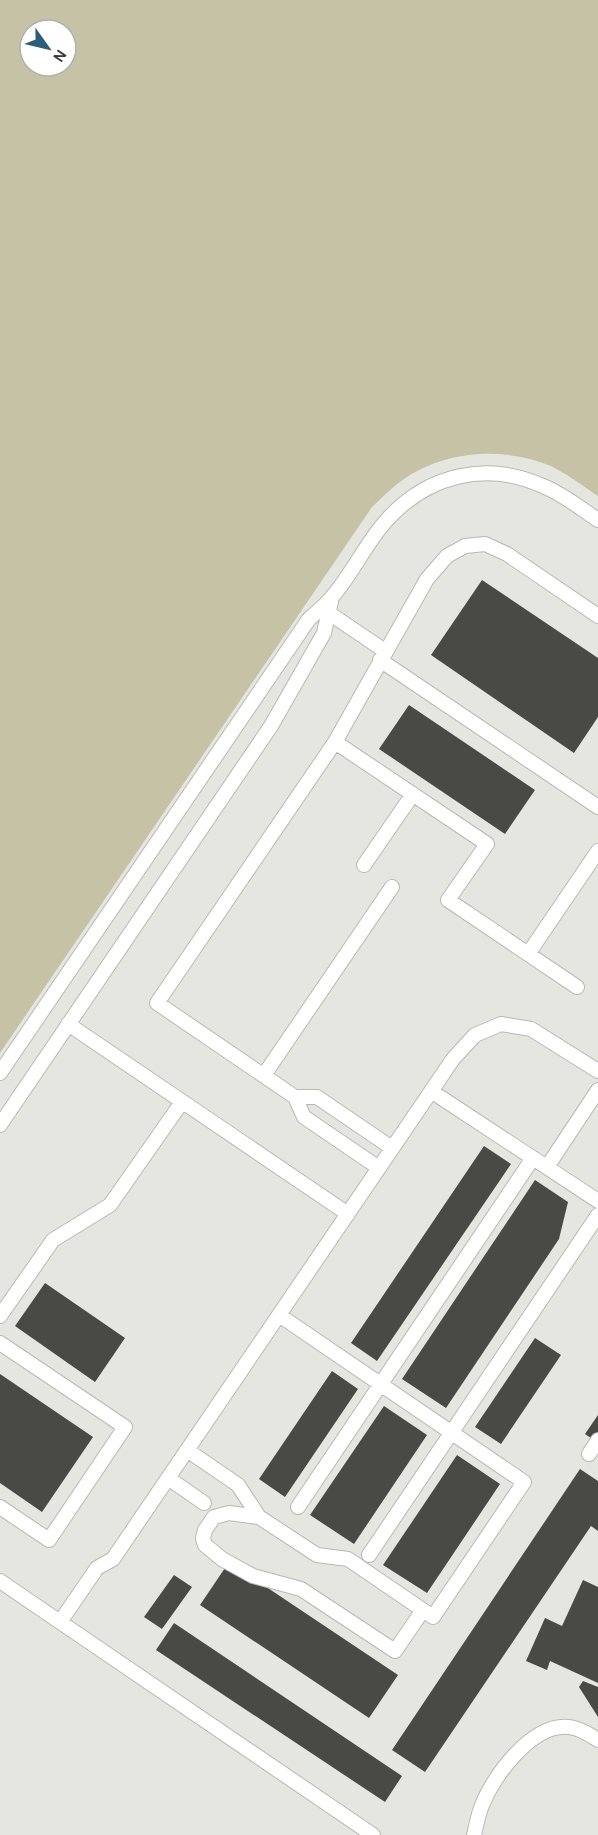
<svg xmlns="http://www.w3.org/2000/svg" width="598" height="1835" font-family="Karla,sans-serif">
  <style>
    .green { fill: #c5c2a6; fill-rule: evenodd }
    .building { fill: #494945 }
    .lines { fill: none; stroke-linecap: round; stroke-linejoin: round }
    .service-casing { stroke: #b8b8b3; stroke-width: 16 }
    .service { stroke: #fff; stroke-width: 14 }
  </style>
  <rect width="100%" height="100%" fill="#e6e6e1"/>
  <path class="green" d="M0 0H598V496C583 486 567 474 551 466 501 445 438 451 396 485 387 492 380 500 372 507L0 1053ZM30 30H66V66H30Z"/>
  <path class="building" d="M482 580 598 658V717L574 753 431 655Z
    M409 705 535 790 505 834 379 749Z
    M484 1146 511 1164 377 1361 351 1343Z
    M535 1180 568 1202 559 1239 446 1408 402 1379Z
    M45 1283 125 1338 95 1382 15 1326Z
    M535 1338 561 1355 501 1444 475 1427Z
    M332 1371 358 1389 285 1497 259 1479Z
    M0 1374 93 1437 42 1512 0 1483Z
    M384 1406 427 1435 354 1544 310 1515Z
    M598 1415V1443L585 1434Z
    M457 1455 500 1484 427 1593 383 1565Z
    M580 1469 598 1481V1531L591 1526 425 1772 392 1750Z
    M229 1562 398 1675 369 1718 200 1605Z
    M174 1575 192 1587 162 1629 144 1617Z
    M583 1580 598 1587V1683L550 1661 547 1670 526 1661 545 1618 562 1626Z
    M174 1623 402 1776 385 1802 156 1650Z
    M583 1681 598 1687V1717L579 1687Z"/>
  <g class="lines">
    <g class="service-casing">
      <path id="service" d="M323 609 385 651
        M380 660 598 807
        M335 742 487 844 448 900 577 987
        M364 865 413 794
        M528 954 598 851
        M68 1024 348 1214
        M0 1073 309 619C317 612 326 605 332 597 352 574 365 545 385 522 426 475 486 460 543 486 563 494 580 508 598 520
        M264 1075 392 887
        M431 1091 598 1201
        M295 1097H317L392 1148
        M0 1125 271 726 324 633 332 597
        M547 1167 598 1090
        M379 1168 304 1117 295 1097 157 1003 335 742 427 579 447 556 465 546 485 544 507 554 598 616
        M0 1316 53 1240 110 1205 182 1102
        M0 1343 125 1427 49 1540 0 1507
        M187 1450 238 1485 259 1517 317 1555 348 1559 433 1617 524 1482 279 1315
        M589 1454 598 1440
        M168 1478 204 1503
        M298 1507 533 1158
        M259 1517 229 1513 214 1517 205 1530 203 1538 205 1545 222 1559 253 1576 301 1589 395 1651 423 1610
        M369 1555 598 1215
        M0 1581 60 1622 97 1568 113 1559 453 1059 475 1035 501 1024 531 1029 598 1071
        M60 1622 373 1835
        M474 1835C476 1826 478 1816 481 1808 492 1777 532 1723 569 1727 579 1728 589 1734 598 1740"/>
    </g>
    <use href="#service" class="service"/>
  </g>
  <g transform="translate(48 48) rotate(124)"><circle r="28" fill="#ffffff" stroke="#b0b0af" stroke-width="1.5"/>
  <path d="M0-4.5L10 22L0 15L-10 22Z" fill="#2c5d7b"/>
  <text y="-9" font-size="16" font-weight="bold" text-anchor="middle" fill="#3a3a38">N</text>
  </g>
</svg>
